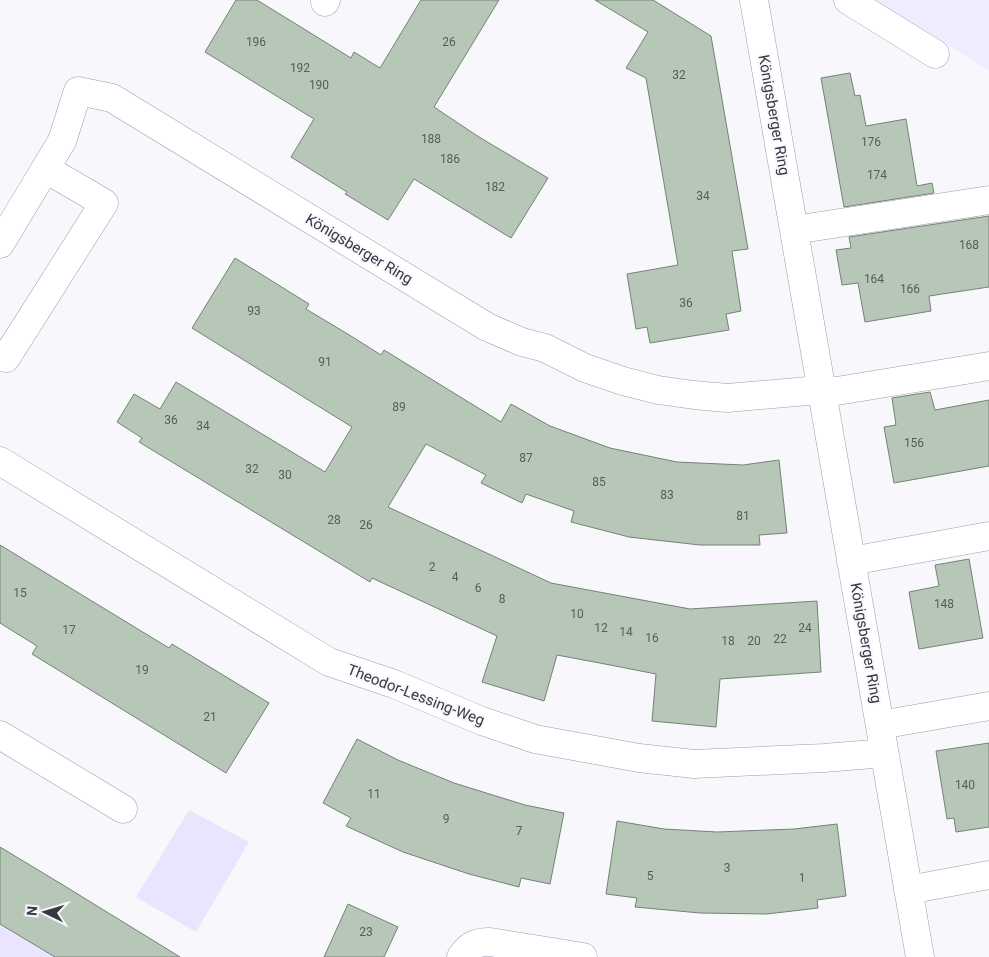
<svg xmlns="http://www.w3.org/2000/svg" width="989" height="957" font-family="Roboto,sans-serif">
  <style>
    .built { fill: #efecfd }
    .green { fill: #eae4fe }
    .building { fill: #b6c7b7; stroke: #738374 }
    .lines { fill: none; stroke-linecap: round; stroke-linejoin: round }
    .minor-casing { stroke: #a09baf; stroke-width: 29 }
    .minor { stroke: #fff; stroke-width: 28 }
    .labels { text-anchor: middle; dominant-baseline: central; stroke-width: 4; stroke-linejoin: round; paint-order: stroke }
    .number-label { font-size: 12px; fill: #585b5e }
    .street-label { font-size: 15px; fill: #393740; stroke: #f8f7fc }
  </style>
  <rect width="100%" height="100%" fill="#f8f7fc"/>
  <path class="built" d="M877 0H989V71Z"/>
  <path class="green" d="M189 810 249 842 196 932 136 897Z
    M0 923 55 957H0Z"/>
  <path class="building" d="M236 0H257L351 58 354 52 380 68 421 0H499L434 107 479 137 548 178 511 238 414 179 388 220 345 194 347 192 291 157 314 119 205 52Z
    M595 0H653L711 36 748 249 732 251 741 311 726 314 729 330 650 343 647 327 636 329 627 274 678 265 646 78 626 68 648 32Z
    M850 73 855 96 860 95 866 126 906 119 917 186 932 183 934 193 844 207 821 78Z
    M989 216V287L929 296 931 311 865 322 858 283 842 285 836 250 851 248 849 237Z
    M235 258 309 304 306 309 351 336 381 355 384 350 501 422 511 404 550 426 610 448 677 462 743 465 779 460 787 533 759 535 760 545H700L629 537 571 522 574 511 526 494 522 503 481 483 486 475 426 444 388 507 551 583 690 609 817 601 821 672 720 679 716 727 652 721 656 674 605 664 557 655 544 701 482 682 497 636 372 578 370 582 139 442 142 438 117 422 134 394 160 409 176 382 325 472 352 427 192 328Z
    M930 392 935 410 989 400V466L894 483 884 427 896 425 892 398Z
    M0 545 169 648 172 644 269 703 226 773 32 654 37 646 0 623Z
    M969 559 983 638 919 649 909 592 939 586 935 565Z
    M357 739 398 760 454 783 525 805 564 813 550 884 521 878 519 887 469 874 403 852 346 826 351 818 323 803Z
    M989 743V827L956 832 954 818 947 819 936 751Z
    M617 821 664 829 717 832 794 829 837 824 846 896 817 900 818 908 767 914 700 913 635 907 637 898 606 894Z
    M0 847 63 885 180 957H55L0 924Z
    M348 904 398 927 384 957H324Z"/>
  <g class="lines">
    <g class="minor-casing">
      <path id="minor" d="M754 0 920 957
        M848 0 935 54
        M325 2 326 0
        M794 230 989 200
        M0 244 62 141 78 91 112 98 487 327 522 342 545 348 585 368 623 381 658 390 694 395 727 398 808 391H837L989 366
        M0 354 6 358 104 203 46 169
        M0 461 329 662 394 684 482 721 535 739 639 758 694 764 824 758 873 754 884 751
        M851 561 989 536
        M880 725 989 706
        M0 735 123 809
        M908 890 989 875
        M461 957C469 945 476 942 490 942L583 957"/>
    </g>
    <use href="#minor" class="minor"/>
  </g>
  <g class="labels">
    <g class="number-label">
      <text x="256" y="42">196</text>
      <text x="449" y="42">26</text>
      <text x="300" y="68">192</text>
      <text x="679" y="75">32</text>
      <text x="319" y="85">190</text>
      <text x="431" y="139">188</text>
      <text x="871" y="142">176</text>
      <text x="450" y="159">186</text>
      <text x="877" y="175">174</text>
      <text x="495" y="187">182</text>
      <text x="703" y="196">34</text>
      <text x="969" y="245">168</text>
      <text x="874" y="279">164</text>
      <text x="910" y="289">166</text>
      <text x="686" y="303">36</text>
      <text x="254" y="311">93</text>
      <text x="325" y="362">91</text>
      <text x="399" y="407">89</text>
      <text x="171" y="420">36</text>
      <text x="203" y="426">34</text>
      <text x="914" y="443">156</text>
      <text x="526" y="458">87</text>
      <text x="252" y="469">32</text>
      <text x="285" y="475">30</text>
      <text x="599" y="482">85</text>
      <text x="667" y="495">83</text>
      <text x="743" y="516">81</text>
      <text x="334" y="520">28</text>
      <text x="366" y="525">26</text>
      <text x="432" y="567">2</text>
      <text x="455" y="577">4</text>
      <text x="478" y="588">6</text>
      <text x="20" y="593">15</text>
      <text x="502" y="599">8</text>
      <text x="944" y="604">148</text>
      <text x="577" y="614">10</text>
      <text x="601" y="628">12</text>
      <text x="805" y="628">24</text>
      <text x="69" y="630">17</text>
      <text x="626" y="632">14</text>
      <text x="652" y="638">16</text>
      <text x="780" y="639">22</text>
      <text x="728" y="641">18</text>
      <text x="754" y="641">20</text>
      <text x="142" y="670">19</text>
      <text x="210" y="717">21</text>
      <text x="965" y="785">140</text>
      <text x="374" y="794">11</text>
      <text x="446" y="819">9</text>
      <text x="519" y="831">7</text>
      <text x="727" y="868">3</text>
      <text x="650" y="876">5</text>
      <text x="802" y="878">1</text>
      <text x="366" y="932">23</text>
    </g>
    <g class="street-label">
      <text transform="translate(774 115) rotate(80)">Königsberger Ring</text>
      <text transform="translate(359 249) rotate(31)">Königsberger Ring</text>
      <text transform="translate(866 643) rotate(80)">Königsberger Ring</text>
      <text transform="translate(416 695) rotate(21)">Theodor-Lessing-Weg</text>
    </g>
  </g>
  <g transform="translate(45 912) rotate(275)" stroke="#f8f7fc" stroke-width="4" paint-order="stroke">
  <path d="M0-4L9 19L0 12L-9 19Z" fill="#393740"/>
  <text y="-8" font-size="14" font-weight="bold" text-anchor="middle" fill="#393740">N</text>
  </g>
</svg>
